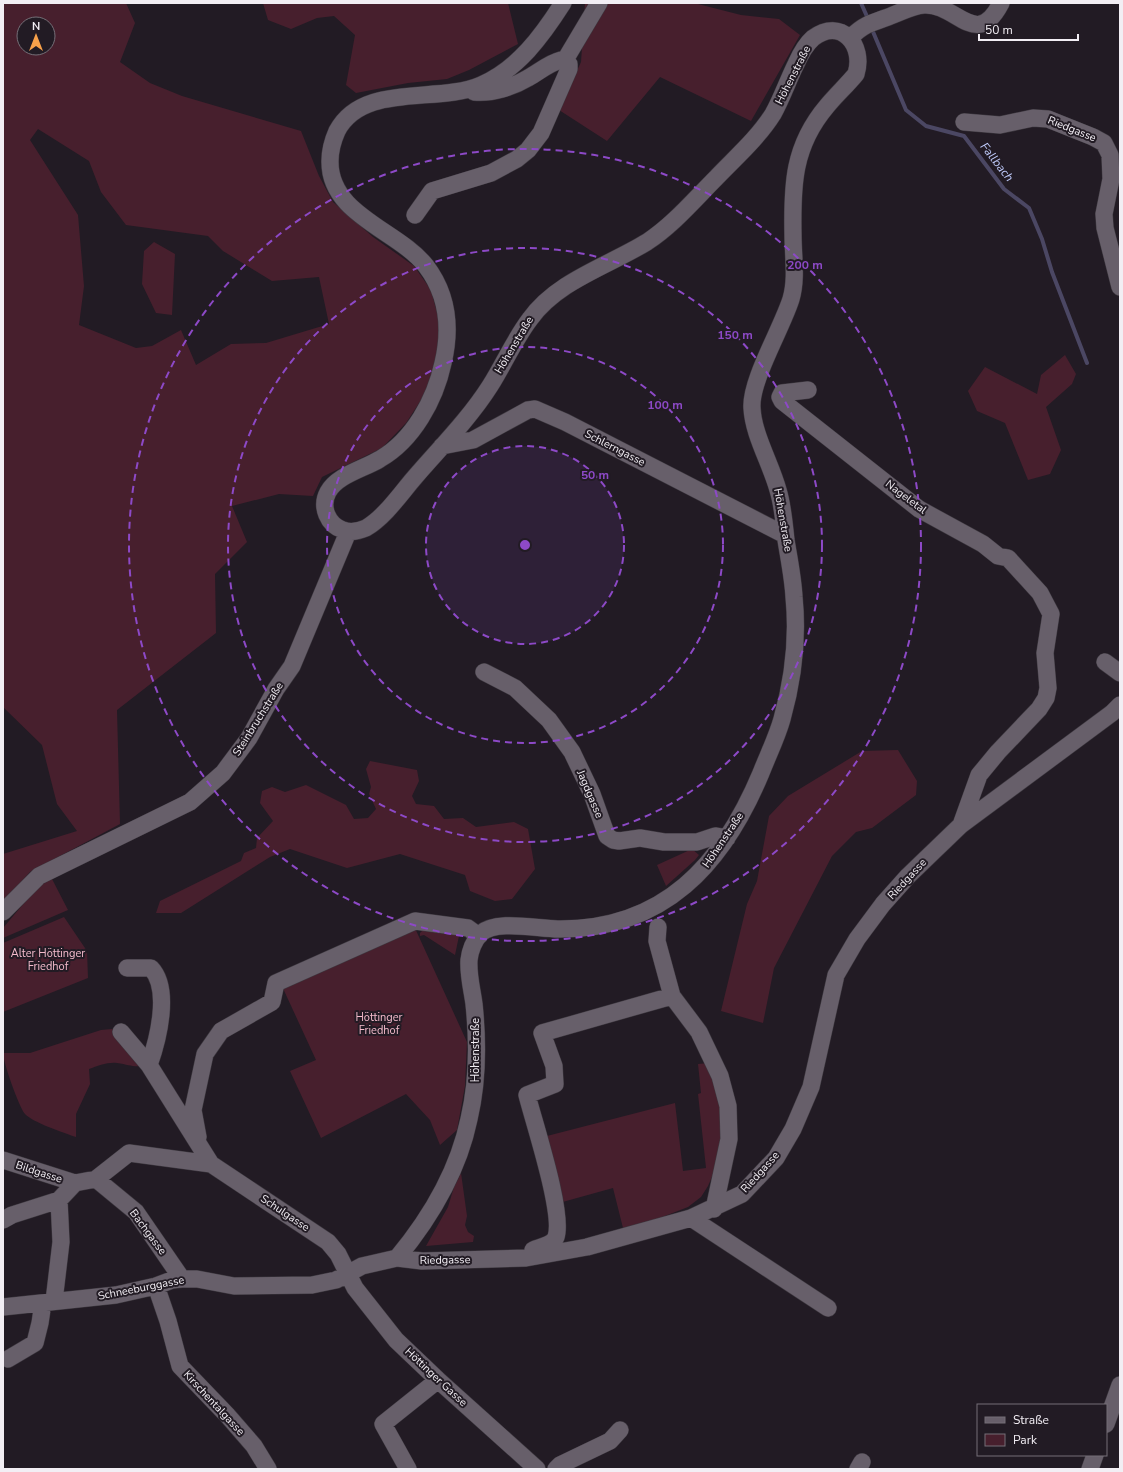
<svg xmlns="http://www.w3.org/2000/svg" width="1123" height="1472" font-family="'Nunito Sans',sans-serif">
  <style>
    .green { fill: #471f2d; fill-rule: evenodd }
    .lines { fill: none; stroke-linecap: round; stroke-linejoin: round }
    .stream { stroke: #4b4763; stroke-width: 4 }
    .minor-casing { stroke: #3e3940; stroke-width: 18 }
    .minor { stroke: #675f6a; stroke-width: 17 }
    .ring { fill: none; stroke: #8d49c7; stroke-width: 2; stroke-dasharray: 7 5 }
    .labels { text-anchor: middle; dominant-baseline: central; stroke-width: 4; stroke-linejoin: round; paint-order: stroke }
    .street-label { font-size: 11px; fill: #f2eef4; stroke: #221b24 }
    .park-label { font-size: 11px; fill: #f4bbcc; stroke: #221b24 }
    .water-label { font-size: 12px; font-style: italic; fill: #bfcafa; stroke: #221b24 }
    .centre { fill: #8d49c7; stroke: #221b24; stroke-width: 2 }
    .ring-label { font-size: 12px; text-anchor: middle; font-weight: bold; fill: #8d49c7; stroke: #221b24; stroke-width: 4; stroke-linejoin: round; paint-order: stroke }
  </style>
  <rect width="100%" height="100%" fill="#221b24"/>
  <path class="green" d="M3 3H126L135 23 120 62 150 83 182 96 301 131 319 176 333 202 373 237 414 266 431 290 439 320 438 354 429 388 406 423 382 448 322 477 313 496 279 494 232 506 247 542 215 574 216 633 117 710 120 824 30 872 3 902V854L77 831 57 804 42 745 3 707ZM24 24H48V48H24ZM38 129 89 161 101 192 126 225 208 236 223 251 272 281 319 277 329 324 266 343 231 344 196 365 181 330 152 346 136 348 79 325 84 286 78 215 30 140Z
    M263 3H508L518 44 469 70 447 79 408 83 356 93 346 85 355 35 334 16 317 18 291 29 268 20Z
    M585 3H694L741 15 779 19 800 35 751 121 660 77 607 141 559 110 581 62Z
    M154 242 175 254 172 315 156 313 142 284 144 251Z
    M1065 355 1076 374 1072 384 1046 407 1061 450 1050 474 1028 480 1005 423 977 411 968 391 985 367 1037 394 1041 375Z
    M898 750 917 781 916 795 872 828 856 832 832 856 774 968 763 1023 721 1011 747 904 757 881 769 816 788 796 862 751Z
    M370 761 417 770 419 781 412 796 416 804 434 806 444 819 463 818 476 827 514 822 528 829 535 869 512 899 495 901 470 891 465 875 400 854 347 868 290 849 270 857 181 913H156L160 901 241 861 244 853 256 848 257 838 273 821 260 803 262 791 272 787 285 792 306 785 346 805 354 819 368 818 376 809 369 794 371 787 366 769Z
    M692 849 699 855 695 860 666 886 657 865Z
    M52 879 68 910 3 938V928L41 883Z
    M64 917 87 951 88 978 3 1012V943Z
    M420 924 459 931V936L455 955 424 935 420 936V933L422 931Z
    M414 926 467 1042 465 1086 457 1130 440 1145 430 1120 406 1094 321 1138 290 1071 316 1060 281 984Z
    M112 1029 121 1032 149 1065C133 1068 131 1065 117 1063 107 1062 98 1066 89 1069L90 1084 76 1114V1137C64 1133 32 1122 25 1114 19 1107 3 1062 3 1053H30L101 1030Z
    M709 1063 723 1122 718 1163 708 1186 701 1197 688 1207 624 1232 613 1188 559 1203 543 1137 675 1103 683 1171 706 1168 698 1094 701 1093 698 1064Z
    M461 1173 467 1216 465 1225 468 1232 474 1236 473 1242 426 1246 448 1207 454 1187Z"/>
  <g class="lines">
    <path class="stream" d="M861 3 869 21
      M871 27 906 110 926 126 964 136 1004 189 1029 208 1042 239 1052 272 1087 363"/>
    <g class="minor-casing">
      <path id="minor" d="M850 38C855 33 861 28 867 25 875 21 884 19 893 15 904 11 912 6 924 5 957 3 976 51 1001 3
        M565 60 599 3
        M964 122 1000 125 1033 118 1048 119 1093 137 1104 143 1110 155 1111 179 1104 214 1105 228 1120 287
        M415 215 432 191 491 173 517 159 528 150 541 133 569 69V64L565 60H561C549 63 539 72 528 78 513 87 492 94 474 92
        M808 390 782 393 780 397 782 401 919 509 983 544 998 556 1008 558 1040 593 1051 614 1045 653 1048 688 1046 698 1039 709 998 752 979 775 961 825
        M442 446 473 440 528 410 535 409 565 422 785 535
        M1105 662 1120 673
        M484 672 515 688 549 720 572 752 592 794 607 836 613 840 619 841 640 838 664 842H697L715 836 727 838
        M3 912 39 876 190 802 223 773 249 738 276 689 292 666 348 532
        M658 927 657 941 672 996 699 1032 720 1076 728 1106 729 1139 714 1209
        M127 968H151C171 989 158 1040 149 1065
        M121 1032 149 1065 211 1164 328 1242 338 1254 355 1288 396 1340 438 1380 537 1469
        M198 1137 193 1110 205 1054 221 1031 272 1002 276 983 415 921 468 928 479 936
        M3 1160 75 1183
        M96 1179 129 1153 211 1164
        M691 1218 828 1308
        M3 1220 12 1215 59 1200 75 1183 96 1179 136 1212 182 1279
        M533 1250C540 1247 553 1245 556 1237 564 1213 534 1123 527 1095L555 1084 554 1066 542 1033 672 996
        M397 1258C431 1217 458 1172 469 1119 478 1081 478 1042 474 1004 472 989 468 975 469 960 470 951 474 941 480 934 496 919 537 929 558 929 664 930 723 864 761 773 768 755 777 737 782 719 793 680 798 637 794 597 793 578 789 559 786 540 784 523 783 506 778 490 771 464 753 434 752 408 750 381 782 328 791 299 797 279 793 256 793 235 792 185 793 146 827 106 836 95 847 85 856 74 865 45 841 17 813 38 805 45 800 55 796 64 788 80 782 98 773 114 758 138 735 158 716 178 694 200 673 225 647 242 608 266 557 281 530 319 514 340 504 364 490 386 469 419 440 448 415 477 401 493 385 517 366 528 359 531 351 533 343 530 328 525 320 507 328 492 337 475 364 469 380 459 413 440 435 400 443 363 451 329 448 295 426 266 398 230 329 215 330 161 330 151 333 140 337 131 363 82 437 104 481 85 518 69 542 36 563 3
        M156 1286 168 1321 180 1366 228 1416 254 1446 268 1469
        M54 1301 61 1242 59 1200
        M3 1307 116 1295 156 1286 172 1280 182 1279H197L234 1286 312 1285 336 1280 362 1266 397 1258 422 1261 526 1258 587 1247 691 1218 742 1194 776 1158 793 1129 811 1087 836 975 857 939 883 904 908 876 961 825 1112 713 1120 705
        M8 1359 35 1343 40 1323 43 1303
        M1106 1424 1120 1385
        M408 1469 383 1424 438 1380
        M556 1469 560 1465 610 1441 620 1430
        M858 1469 862 1462
        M1090 1469 1095 1455"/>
    </g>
    <use href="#minor" class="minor"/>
  </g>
  <circle cx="525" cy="545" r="99" fill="#8d49c7" fill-opacity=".12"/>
  <g class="ring">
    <circle cx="525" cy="545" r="99"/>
    <circle cx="525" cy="545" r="198"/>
    <circle cx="525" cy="545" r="297"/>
    <circle cx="525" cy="545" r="396"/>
  </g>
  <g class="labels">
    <g class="street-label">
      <text transform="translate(793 75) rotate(-63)">Höhenstraße</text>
      <text transform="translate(1072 129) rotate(22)">Riedgasse</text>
      <text transform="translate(514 345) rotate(-59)">Höhenstraße</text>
      <text transform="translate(615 448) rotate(27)">Schlerngasse</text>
      <text transform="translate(906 497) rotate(37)">Nageletal</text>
      <text transform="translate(783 520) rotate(80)">Höhenstraße</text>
      <text transform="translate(258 719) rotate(-58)">Steinbruchstraße</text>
      <text transform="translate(590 794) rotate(67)">Jagdgasse</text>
      <text transform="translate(723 840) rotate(-56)">Höhenstraße</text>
      <text transform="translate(907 879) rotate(-47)">Riedgasse</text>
      <text transform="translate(475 1050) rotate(-90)">Höhenstraße</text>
      <text transform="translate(39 1172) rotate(18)">Bildgasse</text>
      <text transform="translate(760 1172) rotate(-48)">Riedgasse</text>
      <text transform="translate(285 1213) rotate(34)">Schulgasse</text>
      <text transform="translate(148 1232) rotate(53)">Bachgasse</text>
      <text transform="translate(445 1260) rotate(-1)">Riedgasse</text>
      <text transform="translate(141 1288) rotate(-11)">Schneeburggasse</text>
      <text transform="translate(436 1377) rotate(43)">Höttinger Gasse</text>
      <text transform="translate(214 1403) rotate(47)">Kirschentalgasse</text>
    </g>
    <g class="park-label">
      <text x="48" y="953">Alter Höttinger<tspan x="48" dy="13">Friedhof</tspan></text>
      <text x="379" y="1017">Höttinger<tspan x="379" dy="13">Friedhof</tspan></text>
    </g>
    <g class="water-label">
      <text transform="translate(997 162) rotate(52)">Fallbach</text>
    </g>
  </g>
  <circle cx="525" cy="545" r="6" class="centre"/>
  <g class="ring-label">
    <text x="805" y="269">200 m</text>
    <text x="735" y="339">150 m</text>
    <text x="665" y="409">100 m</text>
    <text x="595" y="479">50 m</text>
  </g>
  <rect width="1123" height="1472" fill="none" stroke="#f2eef4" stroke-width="8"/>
  <rect x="977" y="1404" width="130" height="52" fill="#221b24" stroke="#756f77"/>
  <rect x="985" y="1417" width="20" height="6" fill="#675f6a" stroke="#756f77"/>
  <text x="1013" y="1424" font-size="12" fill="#f2eef4">Straße</text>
  <rect x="985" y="1434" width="20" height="12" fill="#471f2d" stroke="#756f77"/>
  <text x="1013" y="1444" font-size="12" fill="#f2eef4">Park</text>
  <g transform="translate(36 36)"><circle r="19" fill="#221b24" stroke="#756f77"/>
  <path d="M0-3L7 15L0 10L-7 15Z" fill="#f8a14a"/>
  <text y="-6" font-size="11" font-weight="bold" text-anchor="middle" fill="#f2eef4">N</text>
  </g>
  <path d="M979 34v6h99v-6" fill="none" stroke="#f2eef4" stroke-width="2"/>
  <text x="985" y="34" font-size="12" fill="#f2eef4" stroke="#221b24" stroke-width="3" paint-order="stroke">50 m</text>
</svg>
